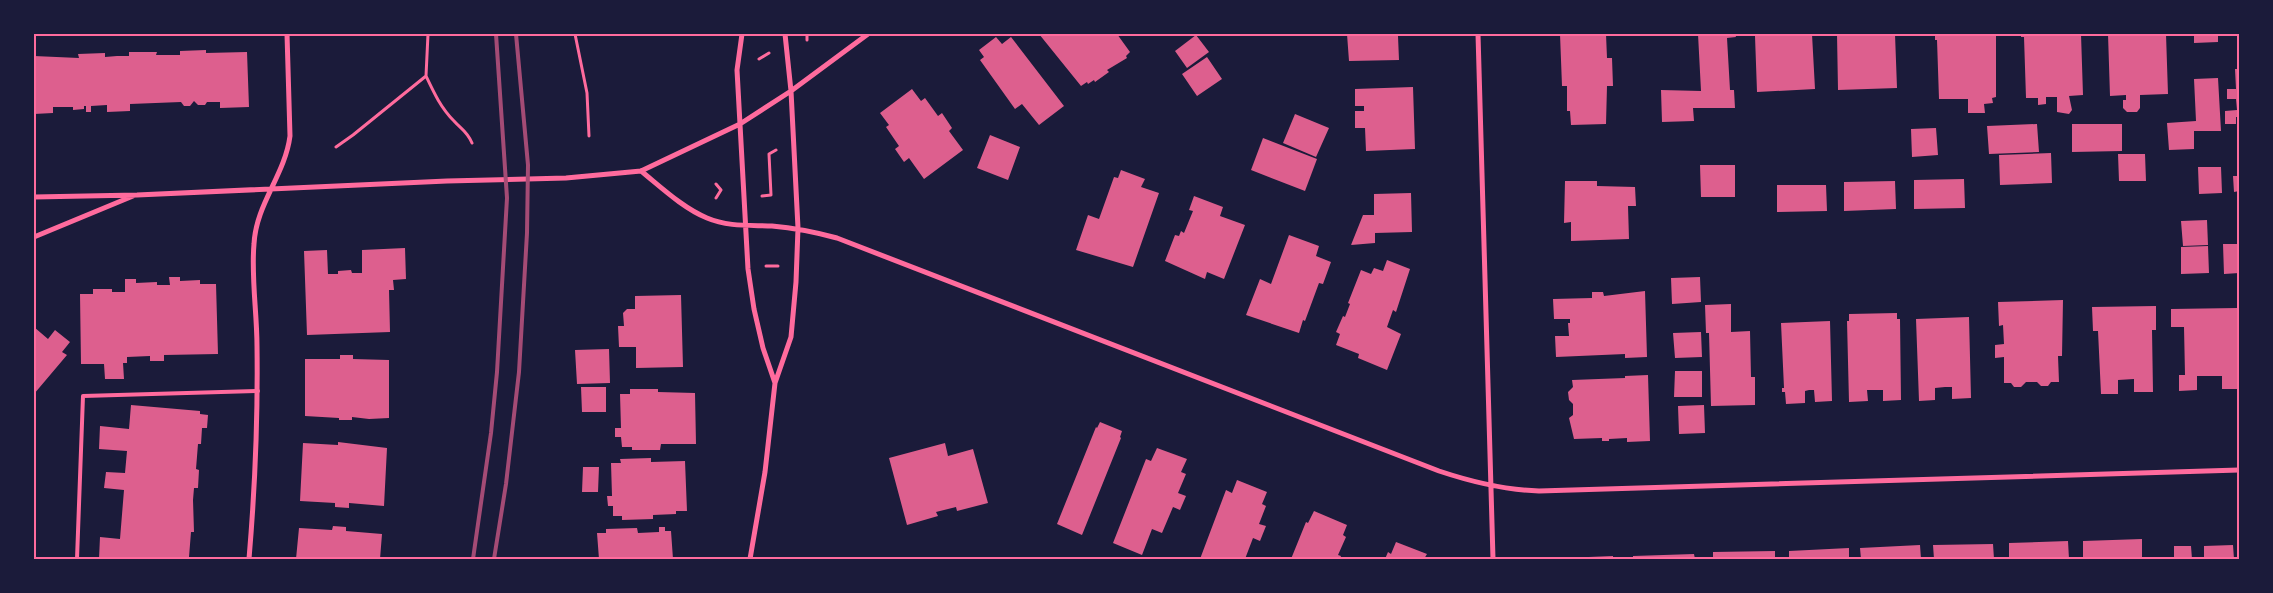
<svg xmlns="http://www.w3.org/2000/svg" width="2273" height="593" font-family="Raleway,sans-serif">
  <style>
    .building { fill: #dd5f8e }
    .lines { fill: none; stroke-linecap: round; stroke-linejoin: round }
    .path { stroke: #ff6b9d; stroke-width: 3 }
    .service { stroke: #ff6b9d; stroke-width: 4 }
    .minor { stroke: #ff6b9d; stroke-width: 5 }
    .rail { stroke: #a44b75; stroke-width: 4 }
    .neatline { fill: none; stroke: #ff6b9d; stroke-width: 2 }
  </style>
  <rect width="100%" height="100%" fill="#1b1b3a"/>
  <path class="building" d="M1039 34H1117L1130 52 1126 56 1127 58 1107 70 1109 72 1095 82 1094 80 1088 84 1087 82 1081 86Z
    M1347 34H1402V36H1398L1399 60 1349 61Z
    M1560 34H1606L1607 58H1612L1613 86H1607L1606 124 1571 125 1570 111H1567V86H1562Z
    M1698 34H1735L1736 37 1727 38 1730 90H1734L1735 108H1693L1694 121 1662 122 1661 90 1701 91Z
    M1749 34H1812L1815 89 1757 92 1755 36H1749Z
    M1837 34H1895L1897 88 1838 90Z
    M1935 34H1996V97L1992 98 1993 103 1984 104 1985 113H1968V99H1939L1937 40H1935Z
    M2021 34H2081L2083 95 2069 96 2072 110 2069 114 2057 112V97H2046V104L2038 105V98H2026L2024 37H2021Z
    M2108 34H2166L2168 94 2140 95V108L2137 112H2127L2123 108V100H2126V95L2110 96Z
    M2194 34H2218V42L2194 43Z
    M1196 35 1209 52 1187 68 1175 51Z
    M996 37 1002 44 1011 37 1064 106 1039 125 1022 104 1015 109 980 60 984 57 979 50Z
    M206 50V53L247 52 249 107 220 108V102H207L205 105H198L194 101 190 106H184L181 102 130 104V111L107 112V105L91 106V112H86V106H84V109L73 110V107H53V113L34 114V56L79 58 78 54 105 53V57L117 56H129V52H157L156 55H180V51Z
    M1207 57 1222 79 1197 96 1182 74Z
    M2235 69H2239V123H2238L2237 117H2236V124H2225V111L2237 110 2236 99H2227V89H2236Z
    M2218 78 2221 131H2194V149L2169 150 2167 123 2196 121 2194 79Z
    M1413 87 1415 149 1366 151 1365 128H1355V111H1364V106H1355V89Z
    M912 89 921 101 925 98 938 116 942 113 952 128 949 131 963 150 924 179 909 158 904 162 895 149 899 146 886 127 889 125 880 113Z
    M1295 114 1329 128 1316 157 1283 143Z
    M2037 124 2039 152 1989 154 1987 126Z
    M2072 124H2122V151L2072 152Z
    M1936 128 1938 155 1912 157 1911 129Z
    M990 135 1020 147 1008 180 977 168Z
    M1263 138 1317 159 1305 191 1251 170Z
    M2051 153 2052 183 2000 185 1999 155Z
    M2118 154H2145L2146 181H2119Z
    M1700 165H1735V197H1701Z
    M2198 167H2221L2222 193 2199 194Z
    M1121 170 1145 179 1141 187 1159 193 1133 267 1076 250 1088 215 1099 219 1114 177 1118 178Z
    M2233 176H2239V191L2234 192Z
    M1964 179 1965 208 1914 209V180Z
    M1565 181H1597V186L1635 187 1636 206H1628L1629 239 1571 241V222L1564 223Z
    M1895 181 1896 209 1844 211V182Z
    M1777 185H1826L1827 211 1777 212Z
    M1411 193 1412 232 1375 233V243L1351 245 1363 215H1374V194Z
    M1194 196 1223 207 1220 216 1245 225 1224 279 1207 272 1205 279 1165 261 1175 235 1179 236 1181 231 1184 233 1193 211 1189 210Z
    M2207 220 2208 245 2183 246 2181 221Z
    M1289 235 1319 246 1316 256 1331 262 1323 284 1319 283 1305 321 1303 320 1299 333 1246 315 1260 279 1271 284Z
    M2223 244H2239V273L2224 274Z
    M2208 246 2209 273 2181 274V247Z
    M405 248 406 279 393 280 394 290H389L390 332 307 335 304 251 327 250 328 274H338V271L351 270 352 273H362V250Z
    M1387 260 1410 269 1396 312 1393 310 1387 327 1401 334 1387 370 1358 358 1359 354 1336 345 1340 334 1336 332 1343 316 1345 317 1350 304 1348 303 1361 270 1371 274 1374 268 1383 271Z
    M169 277H180V281L200 280V284H216L218 354 164 355V361H150V356L127 357V363H123L124 379H105L104 364H81L80 294H93V289H112V292H125V279H136V283L157 282V285H170Z
    M1700 277 1701 302 1672 304 1671 278Z
    M1645 291 1647 357 1625 358V354L1556 357 1555 336H1569L1568 323H1570V319H1554L1553 299 1592 298V292H1603L1604 296Z
    M681 295 683 367 636 368V347H619L618 326H624L623 313 627 309H635V296Z
    M2063 300 2062 356H2058L2059 382H2051L2048 386H2041L2037 382H2026L2021 387H2014L2011 383H2004V357L1995 358V345L2004 344 2003 325 1999 326 1998 302Z
    M1731 304V332L1750 331 1751 377H1755V405L1711 406 1709 333H1706L1705 305Z
    M2156 306V330H2152L2153 392H2134V379L2118 380V394H2101L2098 331H2093L2092 307Z
    M2237 308 2239 389H2222V376H2197V390L2179 391V375H2185L2184 327H2171V309Z
    M1897 313V319H1900L1901 400 1883 401V390H1867L1868 401 1849 402 1847 321H1849V314Z
    M1969 317 1971 398 1952 399V387H1945L1935 388V400L1919 401 1916 319Z
    M1830 321 1832 401 1815 402 1814 390H1809L1805 391V403L1786 404 1785 392H1782V388H1784L1781 323Z
    M34 327 48 339 55 330 70 342 62 352 67 355 34 394Z
    M1701 332 1702 357 1675 358 1673 333Z
    M609 349 610 383 577 384 575 350Z
    M340 355H353V359L389 360V418L369 419 352 417V420H339V418L305 416V359H340Z
    M1675 371H1702V397H1674Z
    M1648 375 1650 441 1627 442V438L1609 439V441H1602V438L1574 439 1569 418 1573 415V404L1569 400 1568 392 1573 387 1572 380 1625 378V376Z
    M581 387H606V412H582Z
    M630 389H658V392L695 393 696 444H661L660 450H632V447H622L621 437H615V428H621L620 394H630Z
    M131 405 200 411V414L208 415 207 428H202L201 444H198L196 469 199 470 198 488H194L193 500 194 532H191L189 557 191 559H99L100 537 120 539 124 490 104 488 106 472 125 473 127 451 99 449 100 426 129 429Z
    M1704 405 1705 433 1679 434 1678 406Z
    M1100 422 1122 431 1120 437 1121 438 1082 535 1057 524 1096 427 1097 428Z
    M338 442 387 448 384 506 349 503V508L335 507V503L300 501 303 443 338 445Z
    M945 443 948 456 973 449 988 503 957 511 956 507 936 512 938 516 907 525 889 458Z
    M1157 448 1187 459 1181 472 1186 474 1178 493 1186 496 1180 510 1173 507 1162 533 1152 529 1142 555 1113 543 1146 459 1151 461Z
    M651 458V462L685 461 687 511H676V514L653 515V519L622 520V516H613V506H608L607 496H612L611 463H621L620 459Z
    M583 467H599L598 492H582Z
    M1237 480 1267 492 1262 504 1266 506 1259 524 1266 526 1260 541 1253 538 1245 559H1200L1226 490 1232 493Z
    M1314 511 1347 525 1343 535 1346 537 1338 555 1341 556 1340 559H1291L1306 522 1308 523Z
    M333 526 346 527V531L382 534 380 559H296L299 528 332 530Z
    M659 527H665V531H671L673 559H599L597 533H606V529L637 528 638 533 659 532Z
    M2142 539V559H2083V541Z
    M2068 541 2069 559H2009V543Z
    M1396 542 1427 554 1424 559H1385L1388 552 1391 554Z
    M1993 544 1994 559H1934L1933 545Z
    M1920 545 1921 559H1861L1860 548Z
    M2233 545 2234 559H2204V546Z
    M2174 546H2191L2192 559H2174Z
    M1849 548V559H1789V551Z
    M1775 551V559H1713V552Z
    M1694 554 1695 559H1633V556Z
    M1613 556V559H1564V558Z"/>
  <g class="lines">
    <path class="path" d="M575 34 587 93 589 136
      M807 34V40
      M759 59 769 53
      M426 76C434 93 441 108 454 121 462 130 467 131 472 143
      M336 147 353 135 426 76 428 34
      M716 184 721 190 716 198
      M762 196 771 195 769 154 776 150
      M766 266H778"/>
    <path class="service" d="M77 559 83 396 258 391"/>
    <path class="minor" d="M742 34 737 70 748 269 754 309 763 348 775 383
      M1478 34 1493 559
      M641 171C662 188 683 208 707 218 728 227 750 225 772 226 795 228 815 232 837 238L1439 471C1472 482 1504 490 1539 491L2239 470
      M34 197 137 195 447 181 566 178 641 171 740 124 791 91 868 34
      M34 237 133 196
      M249 559C255 488 258 418 257 346 257 313 251 276 254 244 256 204 285 175 290 136L287 34
      M750 559 765 472 775 383 791 337 796 282 798 228 791 91 785 34"/>
    <path class="rail" d="M473 559 491 433 497 372 507 198 496 34
      M494 559 506 484 519 372 527 233 528 165 516 34"/>
  </g>
  <rect width="2273" height="593" fill="none" stroke="#1b1b3a" stroke-width="70"/>
  <rect x="35" y="35" width="2203" height="523" class="neatline"/>
</svg>
